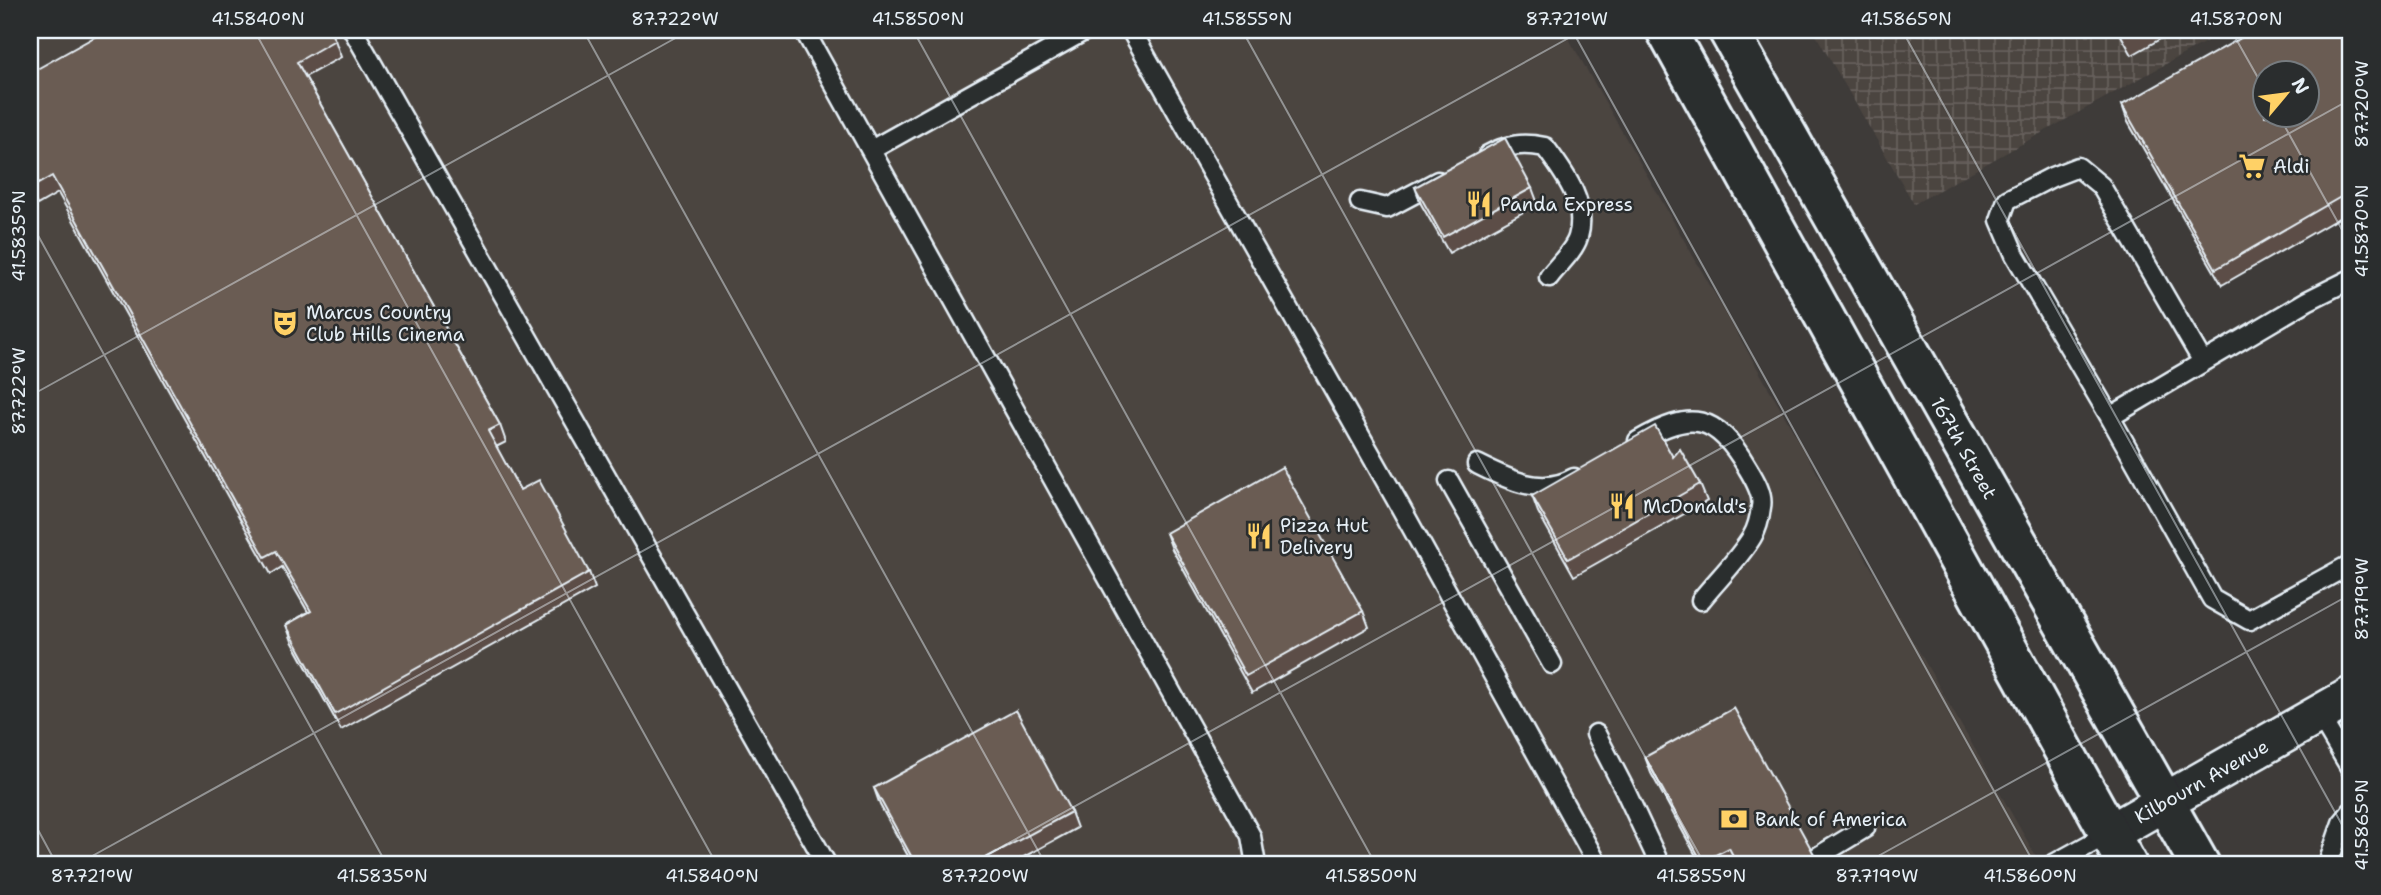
<svg xmlns="http://www.w3.org/2000/svg" width="2381" height="895" font-family="'Shantell Sans',sans-serif">
  <style>
    .built { fill: #4c4540 }
    .industrial { fill: url(#industrial-grid) }
    .lines { fill: none; stroke-linecap: round; stroke-linejoin: round }
    .lane-casing { stroke: #e8f1f8; stroke-width: 23 }
    .street-casing { stroke: #e8f1f8; stroke-width: 42 }
    .secondary-casing { stroke: #e8f1f8; stroke-width: 44 }
    .lane { stroke: #2a2d2e; stroke-width: 18 }
    .street { stroke: #2a2d2e; stroke-width: 37 }
    .secondary { stroke: #2a2d2e; stroke-width: 38 }
    .wall { fill: #5c4e47; stroke: #e8f1f8; stroke-width: 2 }
    .building { fill: #6b5b52; stroke: #e8f1f8; stroke-width: 2; fill-rule: evenodd }
    .ticks { fill: none; stroke: #e8f1f8; stroke-width: 2; stroke-opacity: 0.45 }
    .labels { text-anchor: middle; dominant-baseline: central; stroke-width: 5; stroke-linejoin: round; paint-order: stroke }
    .poi-label { font-size: 19px; fill: #e8f1f8; stroke: #2a2d2e; text-anchor: start }
    .street-label { font-size: 19px; fill: #e8f1f8; stroke: #2a2d2e }
    .neatline { fill: none; stroke: #e8f1f8; stroke-width: 2.5 }
    .ticks-label { font-size: 18px; text-anchor: middle; fill: #e8f1f8 }
  </style>
  <defs>
    <pattern id="industrial-grid" width="8" height="8" patternUnits="userSpaceOnUse" patternTransform="scale(1.75)"><rect width="8" height="8" fill="#4c4540"/><path d="M0 4h8M4 0v8" fill="none" stroke="#66605c"/></pattern>
  </defs>
  <rect width="100%" height="100%" fill="#3e3b39"/>
  <filter id="ink" filterUnits="userSpaceOnUse"><feTurbulence type="fractalNoise" baseFrequency=".0143" numOctaves="2"/><feDisplacementMap in="SourceGraphic" scale="14" xChannelSelector="R" yChannelSelector="G"/><feConvolveMatrix kernelMatrix="1 2 1 2 8 2 1 2 1" color-interpolation-filters="sRGB"/></filter>
  <g filter="url(#ink)">
    <path class="built" d="M30 30H1564L2041 865H30Z"/>
    <path class="industrial" d="M1813 30H2227L1914 204Z"/>
    <g class="lines">
      <g class="lane-casing">
        <path id="lane" d="M353 30 827 865
          M804 30 1251 836 1256 865
          M1131 30 1401 508 1598 865
          M871 150 1086 30
          M1488 155C1507 144 1524 143 1545 147 1564 173 1588 203 1578 237 1574 251 1558 265 1549 277
          M1360 202 1387 208 1438 181
          M2351 279 2307 301 2110 417 2212 599 2249 620 2351 564
          M2110 417 2015 255 2000 220 2007 200 2052 177 2078 167 2101 186 2203 362
          M1638 441C1691 410 1716 414 1747 467 1753 477 1764 494 1761 507 1760 516 1757 529 1752 537 1738 560 1717 580 1701 600
          M1477 464C1507 479 1542 497 1574 478
          M1449 481 1552 664
          M2319 715 2351 769
          M1596 734 1624 788 1660 865
          M1804 865 1865 828
          M2052 865 2110 833
          M2332 865 2329 861 2342 823 2351 812"/>
      </g>
      <g class="street-casing">
        <g id="street">
          <path id="s1" d="M2110 833 2351 696"/>
        </g>
      </g>
      <g class="secondary-casing">
        <g id="secondary">
          <path d="M1666 30 2127 865"/>
          <path id="s2" d="M1728 30 2200 865"/>
        </g>
      </g>
      <use href="#lane" class="lane"/>
      <use href="#street" class="street"/>
      <use href="#secondary" class="secondary"/>
    </g>
    <path class="wall" d="M2118 30H2176L2132 55Z
      M2351 30V211L2222 285 2128 122 2122 105Z
      M335 40 341 57 305 77 500 425 506 442 496 447 520 490 589 572 595 588 341 730 292 641 286 625 308 612 282 567 271 574 58 193 37 205 30 192V73Z
      M1415 187 1532 188 1538 204 1449 253 1421 204Z
      M1673 457 1700 484 1707 501 1574 576 1538 512 1532 496Z
      M1166 533 1363 611 1369 627 1252 693 1172 549Z
      M1645 757 1820 865H1701L1651 773Z
      M874 788 1071 812 1077 828 1009 865H913L880 805Z"/>
    <path class="building" d="M107 30H329L335 40 297 62 500 425 488 431 520 490 539 480 589 572 335 714 286 625 311 611 276 551 265 557 52 176 31 188 30 186V73Z
      M2122 30H2132L2124 34Z
      M2255 30H2351V191L2216 269 2122 105ZM2265 74H2307V116H2265Z
      M1505 138 1532 188 1443 237 1415 187Z
      M1655 426 1673 457 1680 449 1700 484 1568 559 1532 496Z
      M1282 467 1363 611 1246 676 1166 533Z
      M1734 708 1820 865H1738L1729 848 1702 862 1645 757Z
      M1016 710 1071 812 973 865H916L874 788Z"/>
  </g>
  <path class="ticks" d="M254 30 717 865M583 30 1046 865M913 30 1376 865M1242 30 1705 865M1572 30 2035 865M1902 30 2351 841M2231 30 2266 92M2279 116 2351 246M30 221 387 865M30 396 690 30M30 815 57 865M76 865 1583 30M969 865 2351 99M1862 865 2351 594"/>
  <defs>
    <g id="supermarket-bare" transform="scale(2.1)"><path d="M-6-5.5h2.5l.6 2H6L4.5 2H-2.5L-4.4-4H-6ZM-1.5 3.2a1.3 1.3 0 1 0 .1 0ZM3 3.2a1.3 1.3 0 1 0 .1 0Z" fill="#ffd166" stroke="#2a2d2e" stroke-width="2.5" paint-order="stroke"/></g>
    <g id="restaurant-bare" transform="scale(2.1)"><path d="M-5-6h1v4h1v-4h1v4h1v-4h1v5L-1.5 .5V6h-2V.5L-5-1ZM5-6V6H3V1.5H1.5Q1.5-4 5-6Z" fill="#ffd166" stroke="#2a2d2e" stroke-width="2.5" paint-order="stroke"/></g>
    <g id="theatre-bare" transform="scale(2.1)"><path d="M-5-5.5Q0-4 5-5.5V0Q5 5 0 6Q-5 5-5 0ZM-3.3-2.5H-1v1.5H-3.3ZM1-2.5H3.3v1.5H1ZM-2.8 1Q0 5.5 2.8 1Z" fill="#ffd166" stroke="#2a2d2e" stroke-width="2.5" paint-order="stroke"/></g>
    <g id="bank-bare" transform="scale(2.1)"><path d="M-6-4H6V4H-6ZM0-2.3a2.3 2.3 0 1 0 0 4.6a2.3 2.3 0 1 0 0-4.6Z" fill="#ffd166" stroke="#2a2d2e" stroke-width="2.5" paint-order="stroke"/></g>
  </defs>
  <g fill-rule="evenodd">
    <use href="#supermarket-bare" x="2252" y="166"/>
    <use href="#restaurant-bare" x="1479" y="204"/>
    <use href="#theatre-bare" x="285" y="323"/>
    <use href="#restaurant-bare" x="1622" y="506"/>
    <use href="#restaurant-bare" x="1259" y="536"/>
    <use href="#bank-bare" x="1734" y="819"/>
  </g>
  <g class="labels">
    <g class="poi-label">
      <text x="2273" y="166">Aldi</text>
      <text x="1500" y="204">Panda Express</text>
      <text x="306" y="312">Marcus Country<tspan x="306" dy="22">Club Hills Cinema</tspan></text>
      <text x="1643" y="506">McDonald's</text>
      <text x="1280" y="525">Pizza Hut<tspan x="1280" dy="22">Delivery</tspan></text>
      <text x="1755" y="819">Bank of America</text>
    </g>
    <g class="street-label">
      <text stroke="none"><textPath href="#s2" startOffset="480">167th Street</textPath></text>
      <text stroke="none"><textPath href="#s1" startOffset="105">Kilbourn Avenue</textPath></text>
    </g>
  </g>
  <rect width="2381" height="895" fill="none" stroke="#2a2d2e" stroke-width="77"/>
  <g transform="translate(2286 94) rotate(61)"><circle r="33" fill="#2a2d2e" stroke="#767b7f" stroke-width="2"/>
  <path d="M0-5L12 26L0 18L-12 26Z" fill="#ffd166"/>
  <text y="-10" font-size="19" font-weight="bold" text-anchor="middle" fill="#e8f1f8">N</text>
  </g>
  <rect x="38" y="38" width="2304" height="818" class="neatline"/>
  <g class="ticks-label">
    <text x="258" y="25">41.5840°N</text>
    <text x="675" y="25">87.722°W</text>
    <text x="918" y="25">41.5850°N</text>
    <text x="1247" y="25">41.5855°N</text>
    <text x="1567" y="25">87.721°W</text>
    <text x="1906" y="25">41.5865°N</text>
    <text x="2236" y="25">41.5870°N</text>
    <text transform="translate(2362 104) rotate(-90)" y="6">87.720°W</text>
    <text transform="translate(2362 231) rotate(-90)" y="6">41.5870°N</text>
    <text transform="translate(19 236) rotate(-90)" y="6">41.5835°N</text>
    <text transform="translate(19 391) rotate(-90)" y="6">87.722°W</text>
    <text transform="translate(2362 599) rotate(-90)" y="6">87.719°W</text>
    <text transform="translate(2362 825) rotate(-90)" y="6">41.5865°N</text>
    <text x="92" y="882">87.721°W</text>
    <text x="382" y="882">41.5835°N</text>
    <text x="712" y="882">41.5840°N</text>
    <text x="985" y="882">87.720°W</text>
    <text x="1371" y="882">41.5850°N</text>
    <text x="1701" y="882">41.5855°N</text>
    <text x="1877" y="882">87.719°W</text>
    <text x="2030" y="882">41.5860°N</text>
  </g>
</svg>
